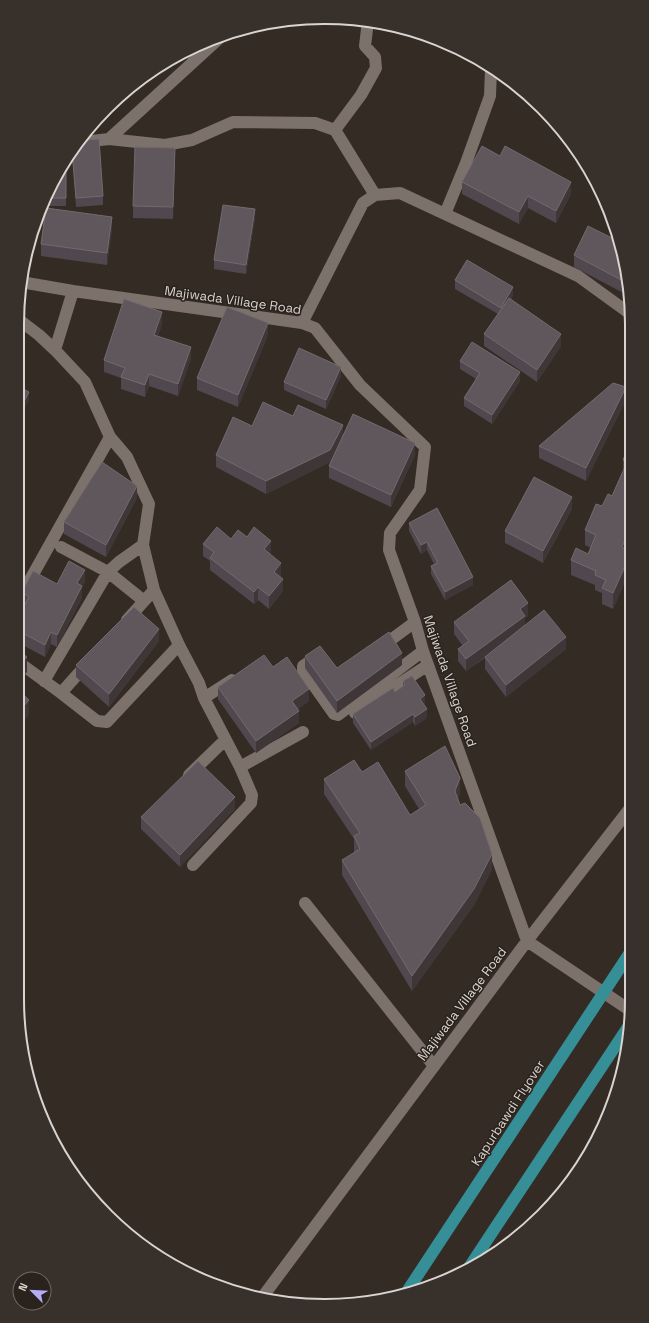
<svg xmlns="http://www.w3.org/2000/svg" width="649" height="1323" font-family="'Space Grotesk',sans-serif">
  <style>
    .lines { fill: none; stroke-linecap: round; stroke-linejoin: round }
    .service { stroke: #7c726b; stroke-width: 12 }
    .minor { stroke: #7c726b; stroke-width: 12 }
    .trunk { stroke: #368f96; stroke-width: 12 }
    .wall { fill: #50484e }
    .shaded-wall { fill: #3f3638 }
    .building { fill: #5f575c; stroke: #726a6e }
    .labels { text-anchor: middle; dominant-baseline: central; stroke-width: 3; stroke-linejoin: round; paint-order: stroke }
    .street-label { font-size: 13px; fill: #dad4d0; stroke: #2a221c }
    .rim { fill: none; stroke: #dad4d0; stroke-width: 2 }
  </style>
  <rect width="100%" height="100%" fill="#342b25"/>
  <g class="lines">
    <path class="service" d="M305 903 434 1066"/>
    <path class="minor" d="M335 130 361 95 376 68 375 57 365 46 368 21
      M109 139 165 145 192 140 233 122 315 123 335 130 375 195
      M83 142 109 139 225 33
      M445 214 466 163 490 96 491 69
      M21 282 73 291 302 323 315 328 360 385 425 447 420 490 390 533 389 550 415 622 423 651 527 941
      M18 319 39 335 55 350 85 382 110 437 127 457 149 504 143 545 154 590 179 645 199 683 204 698 240 767 252 795 251 803 193 865
      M302 323 363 203 375 195 400 193 578 276 629 313
      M55 350 73 291
      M61 547 108 572 144 601
      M17 603 110 437
      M127 620 154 590
      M381 647 415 622
      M318 656 303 666V670L334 714 338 715 423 651
      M17 661 61 693
      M86 665 61 693 97 721 107 722 179 645
      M44 681 108 572 119 562 143 545
      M204 698 232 680
      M355 713 428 665
      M240 767 303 732
      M189 775 225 740
      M527 941 631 1011
      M261 1299 527 941 631 807"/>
    <path class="trunk" d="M468 1269 630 1024
      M408 1290 631 951"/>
  </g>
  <path class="wall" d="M78 141 103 196V205L76 207 72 152Z
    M175 160 173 219 133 218V206Z
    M462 182 571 194 556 223 528 208 519 224 462 194Z
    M49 189 66 198V206H42Z
    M255 218 246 274 214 269V260Z
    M112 229 107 265 41 256V244Z
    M618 241 629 285V296L574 267V255Z
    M455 280 513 295 511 299 561 346 537 382 484 346V334L498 314 455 289Z
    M162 324 158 336 191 359 178 396 149 386 145 397 121 389V378L104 372V360Z
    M268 335 238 407 197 390V378Z
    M460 361 520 381 492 424 464 406V398L476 379 460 369Z
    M341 376 326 409 284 390V382Z
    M626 400 586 481 539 458V446Z
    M293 416 343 436 415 455 391 507 329 478V466L338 448 330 462 266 494 216 467V455L252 426Z
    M630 448V546L628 550 630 551V570L613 609 602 604V593L595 590V585L571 575V560L588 554 591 548 585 545V530L602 506 612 496 623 472V460Z
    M137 498 106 557 64 534V522Z
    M572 509 543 563 505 543V531Z
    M409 523 473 585 445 600 431 574V566L434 564 427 550 421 554 409 531Z
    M247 537 271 553 270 554 281 575 280 577 283 591 269 609 258 600 254 604 210 570V561L203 556V544L231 539Z
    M85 582 82 586V598L57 647 51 644 45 657 17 642V619L24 606 22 605V592L57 584Z
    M528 616 525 618V625L566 649 506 697 485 669V658L466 671 458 661V649L463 646 454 634V622Z
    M159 641 109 707 76 677V665Z
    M305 656 337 668 402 665 337 713 305 668Z
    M273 667 309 701 298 709 299 723 256 753 218 699V687Z
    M403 681 425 704H424L427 718 415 726 413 722 371 750 353 723V714L395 692 403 686Z
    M405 771 460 793 458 799 460 805 492 869 474 905 412 991 342 875V860L354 853V839L324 794V779L362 772 410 815 419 809 405 786Z
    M235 809 180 867 141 829V817Z"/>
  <path class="shaded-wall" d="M175 148V160L173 219V207Z
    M571 182V194L556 223V211Z
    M528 196V208L519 224V212Z
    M255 209V218L246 274V265Z
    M112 217V229L107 265V253Z
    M513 287V295L501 316V308Z
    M162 312V324L154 347V335Z
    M268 323V335L238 407V395Z
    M561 334V346L537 382V370Z
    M191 347V359L178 396V384Z
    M341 367V376L326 409V400Z
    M520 372V381L492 424V415Z
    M149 374V386L145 397V385Z
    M626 387V400L586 481V468Z
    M29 392V400L18 421V413Z
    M343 425V438L330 462 266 494V481Z
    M415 443V455L391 507V495Z
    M137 486V498L106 557V545Z
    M572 497V509L543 563V551Z
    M630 530V546L622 563V547Z
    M271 541V553L264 561V549Z
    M427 542V550L421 554V545Z
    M630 555V570L613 609V593Z
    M281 563V575L274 584V572Z
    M85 570V582L82 586V598L57 647V635L77 583Z
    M473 577V585L445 600V592Z
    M283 579V591L269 609V596Z
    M258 587V600L254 604V592Z
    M528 603V616L525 618V628L466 671V659L520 609Z
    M159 629V641L109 707V694Z
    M51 632V644L45 657V645Z
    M566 637V649L506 697V685Z
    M402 653V665L337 713V701Z
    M27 657V672L17 682V667Z
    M309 689V701L292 713V701Z
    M425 695V704L420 707V699Z
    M29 700V715L17 729V714Z
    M427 709V718L415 726V717Z
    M299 711V723L256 753V741Z
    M413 714V722L371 750V742Z
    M460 778V793L455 806V791Z
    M235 797V809L180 867V855Z
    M492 854V869L474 905 412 991V976Z"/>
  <path class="building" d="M99 139 103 196 76 198 72 151 78 141Z
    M482 146 500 156 505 146 571 182 556 211 528 196 519 212 462 182Z
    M135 147 175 148 173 207 133 206Z
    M66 161V198H45L49 189Z
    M223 205 255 209 246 265 214 260Z
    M46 208 112 217 107 253 41 244Z
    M588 226 618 241 629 284 574 255Z
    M467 260 513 287 501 308 455 280Z
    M509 298 561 334 537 370 484 334Z
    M124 299 162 312 154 335 191 347 178 384 149 374 145 385 121 377 125 368 104 360Z
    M227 307 268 323 238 395 197 378Z
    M472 342 520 372 492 415 464 398 480 373 460 361Z
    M299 348 341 367 326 400 284 382Z
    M613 383 626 387 586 468 539 446Z
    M18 386 29 392 18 413Z
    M263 402 293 416 298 405 343 425 330 450 266 481 216 455 233 417 252 426Z
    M353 414 415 443 391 495 329 466Z
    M628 448H630V530L622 547 630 551V555L613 593 602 588 606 580 595 575 596 571 571 560 576 548 588 554 596 535 585 530 596 504 602 506 608 494 612 496 627 462 623 460Z
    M102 462 137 486 106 545 64 522Z
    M534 477 572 497 543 551 505 531Z
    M437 508 473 577 445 592 431 566 438 563 427 542 421 545 409 523Z
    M217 527 231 539 238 530 247 537 254 527 271 541 264 549 281 563 274 572 283 579 269 596 258 587 254 592 210 558 214 552 203 544Z
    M69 561 85 570 77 583 82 586 57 635 51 632 45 645 17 630V619L29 597 22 592 33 571 57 584Z
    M511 580 528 603 520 609 525 616 466 659 458 649 469 641 454 622Z
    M134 607 159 629 109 694 76 665Z
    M544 610 566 637 506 685 485 657Z
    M389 632 402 653 337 701 305 656 320 646 337 668Z
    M17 649 27 657 17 667Z
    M264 655 273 667 287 657 309 689 292 701 299 711 256 741 218 687Z
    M412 676 425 695 420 699 427 709 415 717 413 714 371 742 353 714 393 688 395 692 405 685 403 681Z
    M17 689 29 700 17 714Z
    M445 746 460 778 455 791 460 805 465 803 480 818 492 854 474 889 412 976 342 860 360 849 354 836 360 833 324 779 354 760 362 772 378 762 410 815 426 805 405 771Z
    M198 761 235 797 180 855 141 817Z"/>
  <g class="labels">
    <g class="street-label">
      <text transform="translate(233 300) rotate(8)">Majiwada Village Road</text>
      <text transform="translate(450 681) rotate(71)">Majiwada Village Road</text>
      <text transform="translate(462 1004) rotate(-53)">Majiwada Village Road</text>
      <text transform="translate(508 1113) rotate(-57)">Kapurbawdi Flyover</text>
    </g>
  </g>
  <path d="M0 0H649V1323H0ZM324 24H325A300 300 0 0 1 625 324V999A300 300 0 0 1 325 1299H324A300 300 0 0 1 24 999V324A300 300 0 0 1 324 24Z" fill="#38302a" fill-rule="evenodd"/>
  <path class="rim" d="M324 24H325A300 300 0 0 1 625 324V999A300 300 0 0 1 325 1299H324A300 300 0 0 1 24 999V324A300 300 0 0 1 324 24Z"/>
  <g transform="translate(32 1291) rotate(294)"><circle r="19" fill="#2a221c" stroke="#706964"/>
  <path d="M0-3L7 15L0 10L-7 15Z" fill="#b5acf8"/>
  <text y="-6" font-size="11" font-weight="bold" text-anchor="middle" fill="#dad4d0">N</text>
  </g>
</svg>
